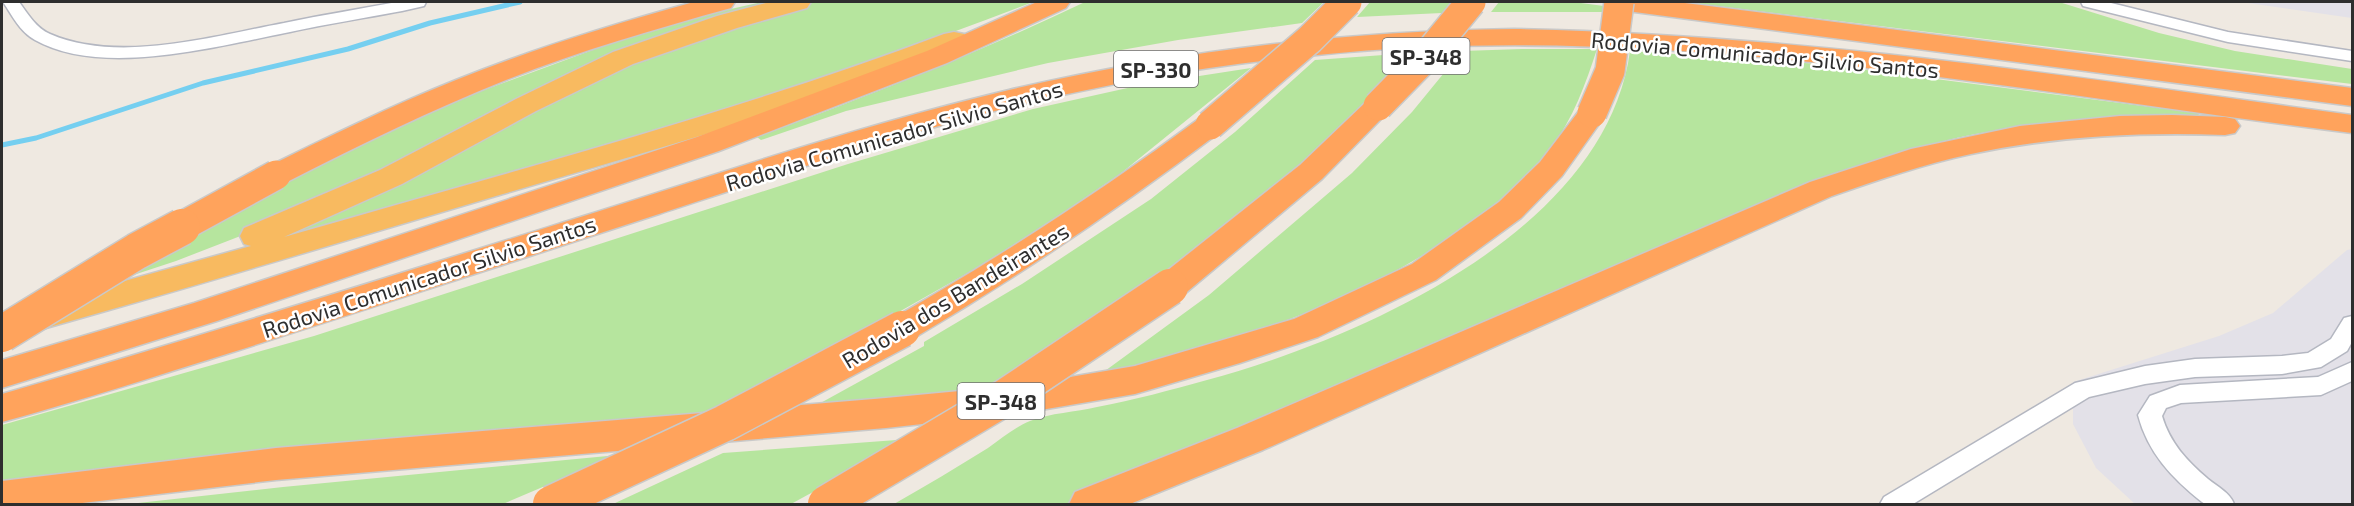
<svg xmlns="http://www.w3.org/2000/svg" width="2354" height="506" font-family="'Exo 2',sans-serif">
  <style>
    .industrial { fill: #e3e1e8 }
    .green { fill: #b6e59e }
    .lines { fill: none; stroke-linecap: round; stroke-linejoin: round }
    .stream { stroke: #75cff0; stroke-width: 5 }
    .minor-casing { stroke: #b4b7c1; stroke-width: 3 }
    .trunk-casing { stroke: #c9c9c9; stroke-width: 3 }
    .motorway-casing { stroke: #c9c9c9; stroke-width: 3 }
    .minor { fill: #fff; fill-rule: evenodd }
    .trunk { fill: #f8ba60; fill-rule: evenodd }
    .motorway { fill: #ffa35c; fill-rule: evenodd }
    .motorway-bridge-far1-casing { stroke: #c9c9c9; stroke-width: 32; stroke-linecap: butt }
    .motorway-bridge-casing { stroke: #c9c9c9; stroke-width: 39; stroke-linecap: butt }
    .motorway-bridge-far1 { stroke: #ffa35c; stroke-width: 29 }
    .motorway-bridge { stroke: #ffa35c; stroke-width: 36 }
    .labels { text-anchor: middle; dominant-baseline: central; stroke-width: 5; stroke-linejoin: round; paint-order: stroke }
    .shield { fill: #fff; stroke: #6d6d6d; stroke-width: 1.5 }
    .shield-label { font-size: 21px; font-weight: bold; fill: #2e2e2e }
    .street-label { font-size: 22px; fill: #2e2e2e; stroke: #fff }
  </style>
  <rect width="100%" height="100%" fill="#efe9e1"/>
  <path class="industrial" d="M2241 2H2352V18Z
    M2352 249V504H2135L2096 468 2073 424V382L2219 336 2273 313 2347 250Z"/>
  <path class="green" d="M762 2H781L714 21 292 216 176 261 97 287 238 204 446 104 609 44 704 15Z
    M814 2H1033C780 100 517 172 257 246L574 86 735 22Z
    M1085 2H1324L1302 23 1178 40 1048 63 846 111 761 140 757 137C868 96 978 53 1085 2Z
    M1370 2H1451L1442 13 1357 17Z
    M1499 2H1573L1604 6 1603 12H1491Z
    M1685 2H2059L2159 33 2235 51 2352 69V84Z
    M1522 49H1597C1586 83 1573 119 1551 148 1527 181 1494 207 1461 230 1350 309 1228 343 1098 376L1209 295 1352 173 1412 112 1462 51Z
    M1630 51 1820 64 2197 113 2203 118C2142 121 2080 120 2020 127 1931 138 1848 168 1766 201L1073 504H894C926 486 957 467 988 448 1001 439 1015 427 1030 421 1050 413 1076 412 1097 407 1134 400 1171 390 1207 380 1361 338 1606 231 1630 51Z
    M1411 53 1361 107 1321 146 1270 191 1163 276 979 392 806 411 924 346V342L1022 284 1151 199 1235 132 1315 60Z
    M1251 68 1120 174 1045 225 973 270 844 343 694 419 204 463 2 485V425L314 336 848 164 1033 109 1141 85Z
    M910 439 791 504H613L723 453Z
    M618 455 503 504H129L283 487Z"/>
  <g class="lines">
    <path class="stream" d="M2 145 36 138 203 83 348 49 430 23 520 2"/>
    <g class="minor-casing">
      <path id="minor" d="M3 2H19C28 14 36 28 50 34 119 64 214 36 284 23 322 15 360 9 397 2H426L424 6 402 11C365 18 327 24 290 32 218 46 102 78 35 40 20 32 12 15 3 2Z
        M2081 2H2107L2228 32 2352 51V61L2228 42 2083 6Z
        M2352 316V342L2347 351 2321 367 2282 374 2195 377 2145 384 2089 397 1913 504H1880L1884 497 2075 383 2145 366 2195 359 2282 356 2308 353 2331 339 2344 318Z
        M2352 362V381L2321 395 2181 403 2166 408 2162 416C2170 443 2187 461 2208 479 2218 487 2230 493 2234 504H2205L2202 502C2172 478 2148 453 2138 415L2150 396 2180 385 2318 377Z"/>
    </g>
    <g class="trunk-casing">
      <path id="trunk" d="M770 2H811L807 8 737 28 633 64 536 111 402 184 284 237C505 173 729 115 944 34L954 32 964 34 968 40 964 46C811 105 654 150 496 196 344 241 192 287 39 330L27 326 22 317 27 308 251 246 244 244 240 236 244 228 380 170 516 99 613 52 717 16Z"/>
    </g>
    <g class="motorway-casing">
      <path id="motorway" d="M694 2H735L731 8C655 29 579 51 506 80 431 110 359 145 287 182L276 185 265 182 261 175 265 168C328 137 391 106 456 80 533 49 614 24 694 2Z
        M1037 2H1070L1066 8 947 63 719 151 217 321 2 388V360L194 303 697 137 927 51Z
        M1606 2H1677L2352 88V106L1619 10 1610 8Z
        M1514 29C1795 34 2074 77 2352 115V133C2010 91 1664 19 1317 55 1200 66 1085 87 972 117 866 145 763 180 659 214 517 260 376 307 233 352 156 376 79 401 2 422V394C198 337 392 276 587 215 727 171 866 124 1009 90 1175 51 1343 31 1514 29Z
        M1378 97 1388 100 1393 106 1388 112 1322 179 1182 296 1170 299 1158 296 1153 287 1158 278 1300 165 1368 100Z
        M1592 104 1602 107 1607 113 1562 176 1521 218 1436 280 1318 337 1240 363 1135 394 1023 413 886 428 276 480 74 504H2V481L276 448 886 398 1023 385 1135 366 1294 319 1412 264 1499 202 1540 162 1582 107Z
        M2172 115 2225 117 2235 119 2240 126 2235 133 2225 135C2139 132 2055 136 1971 154 1924 164 1878 180 1832 196L1263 450 1130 504H1069L1075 492 1237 428 1810 182 1911 149 2020 126 2120 116Z
        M1210 116 1220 118 1225 125 1220 132C1122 206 1021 275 914 338L902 342 890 338 885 329 890 320C997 259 1100 192 1200 118Z"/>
    </g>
    <use href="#minor" class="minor"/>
    <use href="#trunk" class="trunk"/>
    <use href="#motorway" class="motorway"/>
    <g class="motorway-bridge-far1-casing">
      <path id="motorway-bridge-far1" d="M1378 106 1424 59 1471 2
        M1592 113 1610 71 1619 2
        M1210 125 1310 39 1347 2
        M179 228 276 175"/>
    </g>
    <g class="motorway-bridge-casing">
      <path id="motorway-bridge" d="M2 334 137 251 182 227
        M551 504 725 423 902 329
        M826 504 1001 400 1170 287"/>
    </g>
    <use href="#motorway-bridge-far1" class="motorway-bridge-far1"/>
    <use href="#motorway-bridge" class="motorway-bridge"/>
  </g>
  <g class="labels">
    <g class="shield">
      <rect x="1382.5" y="38" width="87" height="36" rx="4.5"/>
      <rect x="1114" y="51" width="84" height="36" rx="4.5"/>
      <rect x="957.5" y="383" width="87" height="36" rx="4.5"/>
    </g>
    <g class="shield-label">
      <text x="1426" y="56">SP-348</text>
      <text x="1156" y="69">SP-330</text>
      <text x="1001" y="401">SP-348</text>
    </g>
    <g class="street-label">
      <text transform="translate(1765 54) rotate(5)">Rodovia Comunicador Silvio Santos</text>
      <text transform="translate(894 135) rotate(-16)">Rodovia Comunicador Silvio Santos</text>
      <text transform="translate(429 276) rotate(-18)">Rodovia Comunicador Silvio Santos</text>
      <text transform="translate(955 295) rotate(-31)">Rodovia dos Bandeirantes</text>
    </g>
  </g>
  <rect width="2354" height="506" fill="none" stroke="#2e2e2e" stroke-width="6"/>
</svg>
